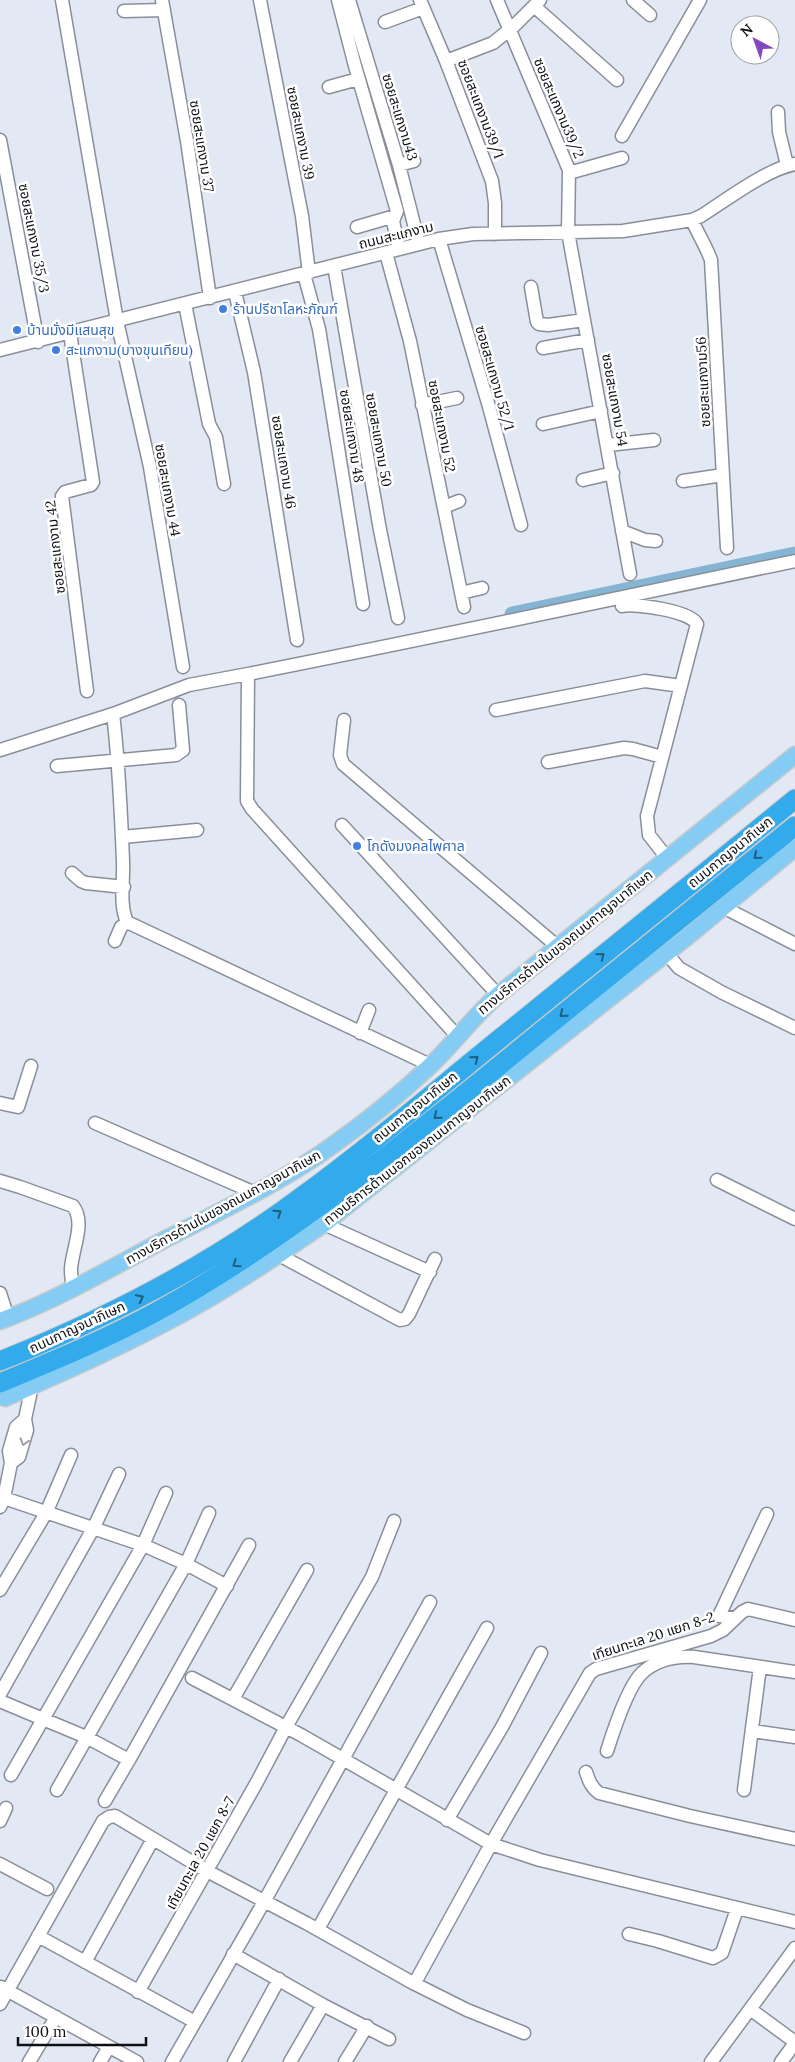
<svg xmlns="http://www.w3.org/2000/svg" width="795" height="2062" font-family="Lora,'Noto Sans Thai',serif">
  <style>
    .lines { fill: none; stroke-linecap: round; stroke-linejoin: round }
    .river { stroke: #86b5d4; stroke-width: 15 }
    .minor-casing { stroke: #898f99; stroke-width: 15 }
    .major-casing { stroke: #cacacb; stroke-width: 19 }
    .highway-casing { stroke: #cacacb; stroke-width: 21 }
    .minor { stroke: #fff; stroke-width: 12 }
    .major { stroke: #84ccf3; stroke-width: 16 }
    .highway { stroke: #32aaeb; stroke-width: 19 }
    .oneway { stroke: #205d80 }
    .oneway2 { stroke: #9f9fa1 }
    .shop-dot { fill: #3f7fe0; stroke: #fff; stroke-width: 2 }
    .labels { text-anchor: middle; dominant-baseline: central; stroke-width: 5; stroke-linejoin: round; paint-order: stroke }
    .street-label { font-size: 14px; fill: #0e1014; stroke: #fff }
    .shop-label { font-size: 14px; fill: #366cbe; stroke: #fff; text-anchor: start }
  </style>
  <rect width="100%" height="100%" fill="#e3e9f4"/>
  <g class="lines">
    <path class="river" d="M512 614 795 554"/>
    <g class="minor-casing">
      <path id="minor" d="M62 0 117 321 150 467 183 667
        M162 0 187 141 210 298
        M260 0 302 216 309 273
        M338 0 355 66 397 211 393 221 399 249
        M349 0 399 165 419 244
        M420 0 446 61 492 181 495 203V234
        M497 0 569 170 568 232 630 574
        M633 0 650 15
        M534 6 617 80
        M124 11 164 10
        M385 22 423 8
        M446 61 493 43 514 26 540 0
        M329 87 358 79
        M778 112 779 132 787 165
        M622 136 700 0
        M0 140 38 342
        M399 165 414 161
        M569 173 622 158
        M692 220C698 234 706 246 711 260L727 548
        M357 227 395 216
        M439 239 488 403 521 525
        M386 253 410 341 464 607
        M334 266 380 530 398 618
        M304 274 319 329 363 604
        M531 287 537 322 539 324 548 325 584 320
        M235 292 254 372 297 640
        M185 304 209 424 216 437 224 484
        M70 333 93 482 91 485 65 492 62 496 87 691
        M543 348 588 340
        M0 350 439 239 473 234 623 231 692 220 701 216C726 200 767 169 795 164
        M422 405 457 398
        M543 424 601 411
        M608 445 654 440
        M583 480 613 473
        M683 481 723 475
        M444 507 459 501
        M622 531 645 540 656 541
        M461 593 482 588
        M622 606C636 603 690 611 697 624L647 816 649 835 667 858
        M248 674C431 638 613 599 795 561
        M496 710 645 681 681 686
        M113 714C119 763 121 812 123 861 124 881 119 904 127 922L430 1065
        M344 720 340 755 343 764 558 947
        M0 750 113 714 189 685 248 674 247 801 252 809 458 1037
        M548 762 624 748 633 749 662 757
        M57 766 176 755 183 750 179 705
        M342 825 498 995
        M122 837 197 830
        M72 873 81 881 86 883 124 887
        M723 907 795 944
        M115 941 121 927 127 922
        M666 953 679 968 721 992 795 1028
        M360 1033 369 1010
        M0 1103 18 1107 31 1066
        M95 1123 255 1193
        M717 1180 795 1219
        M0 1181 20 1187 73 1206C86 1223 72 1249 71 1269 71 1275 72 1283 73 1289
        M324 1224 430 1272
        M279 1255 400 1320 405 1319 409 1314 435 1259
        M0 1293 8 1318
        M11 1463 19 1457 27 1430 25 1419 32 1386
        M4 1498 143 1545 186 1564 227 1586
        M0 1507 4 1498 11 1463 9 1451 16 1427 25 1419
        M0 1590 46 1513 71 1455
        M735 1618 719 1616 767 1514
        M192 1678 301 1735 491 1844 540 1860 795 1922
        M0 1694 94 1527 119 1474
        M233 1699 307 1570
        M0 1701 86 1737 129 1760 249 1545
        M752 1731 795 1737
        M607 1751C613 1732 628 1686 642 1673 656 1660 676 1656 694 1657L795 1672
        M586 1772C589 1781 591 1787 599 1793L690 1816 795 1839
        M11 1775 143 1545 166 1493
        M57 1790 186 1564 209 1513
        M744 1790 760 1667
        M105 1801 129 1760
        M447 1820 502 1727 541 1653
        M0 1821 6 1808
        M0 1864 47 1889
        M318 1929 487 1628
        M629 1934 658 1941 713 1958 722 1953 737 1909
        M38 1936 195 2022
        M233 1954 323 2005 389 2039
        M85 1962 153 1839
        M413 1983 467 2010 524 2033
        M1 1987 137 2062
        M138 1992 257 1782 286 1727 372 1577 394 1521
        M0 2004 103 1821 109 1817 115 1816 207 1871 306 1923 413 1983 418 1977 491 1844 590 1673 596 1669 711 1636 723 1630 742 1612 748 1609 795 1620
        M750 2009 795 2042
        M29 2062 56 2017
        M100 2062 109 2047
        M172 2062 265 1900 430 1602
        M234 2062 279 1979
        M290 2062 323 2005
        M345 2062 367 2026
        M711 2062 795 1948
        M781 2062 795 2043"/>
    </g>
    <g class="major-casing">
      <path id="major" d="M0 1321C57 1300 109 1269 162 1241 220 1211 281 1183 333 1145 367 1121 400 1094 430 1066 454 1043 473 1017 498 995L795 755
        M5 1398C64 1372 123 1346 180 1315 230 1288 277 1256 324 1224L687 937 795 848"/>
    </g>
    <g class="highway-casing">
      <path id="highway" d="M0 1361C108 1318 212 1264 305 1194 371 1146 434 1092 497 1041 597 960 696 880 795 799
        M0 1383C53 1361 106 1339 156 1312 278 1245 386 1157 494 1070 594 988 695 907 795 826"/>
    </g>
    <use href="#minor" class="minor"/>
    <use href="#major" class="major"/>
    <use href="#highway" class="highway"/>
  </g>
  <defs><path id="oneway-chevron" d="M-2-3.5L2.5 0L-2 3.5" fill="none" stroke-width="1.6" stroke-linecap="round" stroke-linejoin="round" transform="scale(1.25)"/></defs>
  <g class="oneway">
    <use href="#oneway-chevron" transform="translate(757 856) rotate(141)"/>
    <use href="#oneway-chevron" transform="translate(601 956) rotate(-39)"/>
    <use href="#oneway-chevron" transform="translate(563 1014) rotate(141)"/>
    <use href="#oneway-chevron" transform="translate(475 1059) rotate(-39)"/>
    <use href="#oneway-chevron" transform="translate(437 1116) rotate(141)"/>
    <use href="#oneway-chevron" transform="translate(278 1213) rotate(-34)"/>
    <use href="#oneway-chevron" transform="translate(236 1264) rotate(146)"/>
    <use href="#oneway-chevron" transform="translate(140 1298) rotate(-27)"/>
  </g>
  <use class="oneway2" href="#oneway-chevron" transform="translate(24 1442) rotate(107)"/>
  <g class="shop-dot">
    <circle cx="223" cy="309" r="5"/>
    <circle cx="17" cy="330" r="5"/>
    <circle cx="56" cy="350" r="5"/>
    <circle cx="357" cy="846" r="5"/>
  </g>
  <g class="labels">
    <g class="street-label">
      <text transform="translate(559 108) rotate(67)">ซอยสะแกงาม39/2</text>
      <text transform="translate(481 109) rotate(69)">ซอยสะแกงาม39/1</text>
      <text transform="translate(400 117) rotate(73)">ซอยสะแกงาม43</text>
      <text transform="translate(301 133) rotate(79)">ซอยสะแกงาม 39</text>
      <text transform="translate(202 146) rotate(81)">ซอยสะแกงาม 37</text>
      <text transform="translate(396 235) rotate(-14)">ถนนสะแกงาม</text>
      <text transform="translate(34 238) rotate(79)">ซอยสะแกงาม 35/3</text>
      <text transform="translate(495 378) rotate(74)">ซอยสะแกงาม 52/1</text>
      <text transform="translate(703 382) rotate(-93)">ซอยสะแกงาม56</text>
      <text transform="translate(615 400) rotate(80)">ซอยสะแกงาม 54</text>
      <text transform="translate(442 426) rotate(79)">ซอยสะแกงาม 52</text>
      <text transform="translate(352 436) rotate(81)">ซอยสะแกงาม 48</text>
      <text transform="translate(379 440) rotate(80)">ซอยสะแกงาม 50</text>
      <text transform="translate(284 462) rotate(81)">ซอยสะแกงาม 46</text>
      <text transform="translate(168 490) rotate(80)">ซอยสะแกงาม 44</text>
      <text transform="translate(55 547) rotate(-96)">ซอยสะแกงาม 42</text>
      <text transform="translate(730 852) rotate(-39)">ถนนกาญจนาภิเษก</text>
      <text transform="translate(565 942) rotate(-39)">ทางบริการด้านในของถนนกาญจนาภิเษก</text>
      <text transform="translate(415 1107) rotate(-39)">ถนนกาญจนาภิเษก</text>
      <text transform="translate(417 1150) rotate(-38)">ทางบริการด้านนอกของถนนกาญจนาภิเษก</text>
      <text transform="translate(223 1207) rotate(-29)">ทางบริการด้านในของถนนกาญจนาภิเษก</text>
      <text transform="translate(77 1327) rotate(-25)">ถนนกาญจนาภิเษก</text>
      <text transform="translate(653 1636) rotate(-18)">เทียนทะเล 20 แยก 8-2</text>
      <text transform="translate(200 1853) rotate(-61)">เทียนทะเล 20 แยก 8-7</text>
    </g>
    <g class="shop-label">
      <text x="233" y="309">ร้านปรีชาโลหะภัณฑ์</text>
      <text x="27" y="330">บ้านมั่งมีแสนสุข</text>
      <text x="66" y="350">สะแกงาม(บางขุนเทียน)</text>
      <text x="367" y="846">โกดังมงคลไพศาล</text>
    </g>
  </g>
  <g transform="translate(755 40) rotate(319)"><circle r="24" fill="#ffffff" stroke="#9f9fa1"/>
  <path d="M0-4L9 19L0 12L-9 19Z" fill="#8447bd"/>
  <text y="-8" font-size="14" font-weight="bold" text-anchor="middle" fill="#0e1014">N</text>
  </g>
  <path d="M18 2037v8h128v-8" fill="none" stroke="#0e1014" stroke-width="2.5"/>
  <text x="25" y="2037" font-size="15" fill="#0e1014" stroke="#ffffff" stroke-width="4" paint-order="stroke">100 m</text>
</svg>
